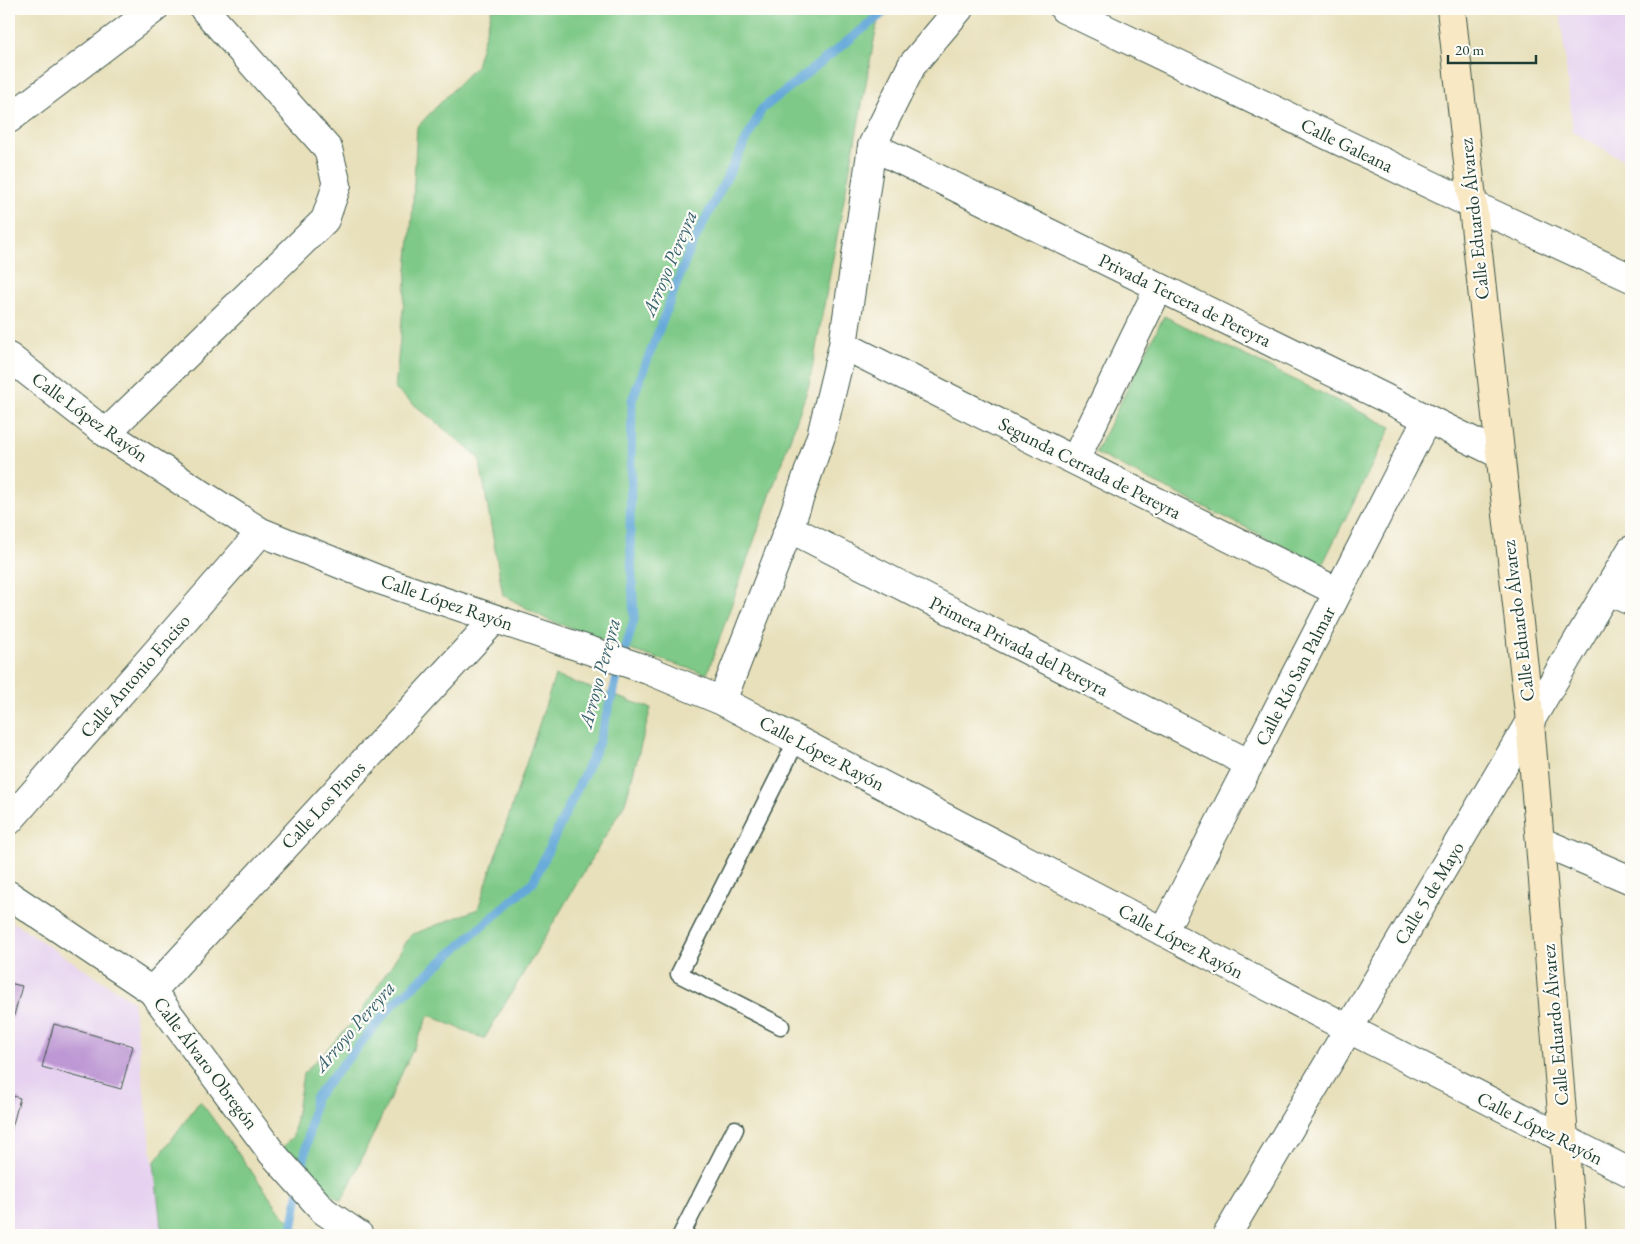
<svg xmlns="http://www.w3.org/2000/svg" width="1640" height="1244" font-family="'EB Garamond',serif">
  <style>
    .built { fill: #e6d2f0 }
    .green { fill: #7ec987; stroke: #4e835e }
    .lines { fill: none; stroke-linecap: round; stroke-linejoin: round }
    .stream { stroke: #63a8d9; stroke-width: 9 }
    .building { fill: #be98d4 }
    .lane-casing { stroke: #3d5548; stroke-width: 19 }
    .street-casing { stroke: #3d5548; stroke-width: 30 }
    .secondary-casing { stroke: #3d5548; stroke-width: 30 }
    .lane { stroke: #fff; stroke-width: 16 }
    .street { stroke: #fff; stroke-width: 28 }
    .secondary { stroke: #f8e8c3; stroke-width: 28 }
    .labels { text-anchor: middle; dominant-baseline: central; stroke-width: 4.5; stroke-linejoin: round; paint-order: stroke }
    .street-label { font-size: 19px; fill: #1f3d34; stroke: #fdfcf7 }
    .water-label { font-size: 20px; font-style: italic; fill: #37626e; stroke: #fdfcf7 }
  </style>
  <rect width="100%" height="100%" fill="#fdfcf7"/>
  <filter id="ink" filterUnits="userSpaceOnUse"><feTurbulence type="fractalNoise" baseFrequency=".02" numOctaves="2"/><feDisplacementMap in="SourceGraphic" scale="10" xChannelSelector="R" yChannelSelector="G"/><feConvolveMatrix kernelMatrix="1 2 1 2 8 2 1 2 1" color-interpolation-filters="sRGB"/></filter>
  <filter id="wash" filterUnits="userSpaceOnUse"><feTurbulence type="fractalNoise" baseFrequency=".0096" numOctaves="4" result="noise"/><feDisplacementMap in="SourceGraphic" scale="20" xChannelSelector="R" yChannelSelector="G"/><feGaussianBlur stdDeviation="1.12" result="paint"/><feColorMatrix in="noise" values="0 0 0 0 0 0 0 0 0 0 0 0 0 0 0 0 0 1.4 0 .05"/><feComposite in="paint" operator="in"/></filter>
  <g filter="url(#wash)">
    <rect width="100%" height="100%" fill="#e8e0bb"/>
    <path class="built" d="M1560 9H1631V164L1573 132Z
      M9 920 133 1001 162 1235H19L9 1226Z"/>
    <path class="green" d="M492 9H880L809 385 707 674 636 652 546 619 503 595 479 457 395 389 412 219 417 127 476 66Z
      M1164 316 1391 427 1322 565 1095 453Z
      M555 676 651 708 625 803 484 1039 429 1015 342 1201 317 1186 281 1149 293 1136 303 1074 357 1018 411 935 478 909Z
      M200 1101 281 1212 304 1235H162L154 1163Z"/>
    <g class="lines">
      <path class="stream" d="M301 1177 315 1098 394 1003 533 882 598 745 634 619 630 536 632 400 690 249 762 109 888 9
        M291 1235 299 1190"/>
    </g>
    <g id="blocks">
      <path class="building" d="M9 983 22 986 13 1019 9 1017Z
        M54 1024 133 1046 121 1089 42 1067Z
        M9 1095 20 1098 9 1139Z"/>
    </g>
  </g>
  <g filter="url(#ink)">
    <use href="#blocks" fill-opacity="0" stroke="#3d5548" stroke-width="1"/>
    <g class="lines">
      <g class="lane-casing">
        <path id="lane" d="M781 1026 679 974 797 740
          M681 1235 735 1129"/>
      </g>
      <g class="street-casing">
        <path id="street" d="M1064 9 1473 205 1631 278
          M9 119 154 9
          M872 146 1499 454
          M843 345 1338 592
          M9 357 106 433 261 532 377 579 648 670 722 701 1349 1029 1631 1173
          M106 433 325 220 337 185 328 149 204 9
          M1075 460 1159 287
          M789 528 1250 764
          M1607 591 1631 601
          M722 701 789 528 821 436 843 345 872 146 912 65 959 9
          M9 821 261 532
          M1540 841 1631 880
          M9 895 152 991 272 1153 324 1211 359 1235
          M1163 932 1427 419
          M152 991 495 619
          M1227 1235 1631 550"/>
      </g>
      <g class="secondary-casing">
        <path id="secondary" d="M1451 9 1530 722 1572 1235"/>
      </g>
      <use href="#lane" class="lane"/>
      <use href="#street" class="street"/>
      <use href="#secondary" class="secondary"/>
    </g>
  </g>
  <g class="labels">
    <g class="street-label">
      <text transform="translate(1347 145) rotate(26)">Calle Galeana</text>
      <text transform="translate(1474 219) rotate(-96)">Calle Eduardo Álvarez</text>
      <text transform="translate(1185 300) rotate(26)">Privada Tercera de Pereyra</text>
      <text transform="translate(90 417) rotate(36)">Calle López Rayón</text>
      <text transform="translate(1090 468) rotate(27)">Segunda Cerrada de Pereyra</text>
      <text transform="translate(447 602) rotate(19)">Calle López Rayón</text>
      <text transform="translate(1518 621) rotate(-97)">Calle Eduardo Álvarez</text>
      <text transform="translate(1019 646) rotate(27)">Primera Privada del Pereyra</text>
      <text transform="translate(135 676) rotate(-49)">Calle Antonio Enciso</text>
      <text transform="translate(1295 676) rotate(-63)">Calle Río San Palmar</text>
      <text transform="translate(822 753) rotate(28)">Calle López Rayón</text>
      <text transform="translate(323 805) rotate(-47)">Calle Los Pinos</text>
      <text transform="translate(1429 893) rotate(-59)">Calle 5 de Mayo</text>
      <text transform="translate(1181 941) rotate(28)">Calle López Rayón</text>
      <text transform="translate(1555 1025) rotate(-95)">Calle Eduardo Álvarez</text>
      <text transform="translate(206 1063) rotate(53)">Calle Álvaro Obregón</text>
      <text transform="translate(1540 1128) rotate(27)">Calle López Rayón</text>
    </g>
    <g class="water-label">
      <text transform="translate(669 263) rotate(-67)">Arroyo Pereyra</text>
      <text transform="translate(599 673) rotate(-75)">Arroyo Pereyra</text>
      <text transform="translate(354 1026) rotate(-49)">Arroyo Pereyra</text>
    </g>
  </g>
  <rect width="1640" height="1244" fill="none" stroke="#fdfcf7" stroke-width="30"/>
  <path d="M1448 55v8h88v-8" fill="none" stroke="#1f3d34" stroke-width="2.5"/>
  <text x="1455" y="55" font-size="15" fill="#1f3d34" stroke="#fdfcf7" stroke-width="4" paint-order="stroke">20 m</text>
</svg>
